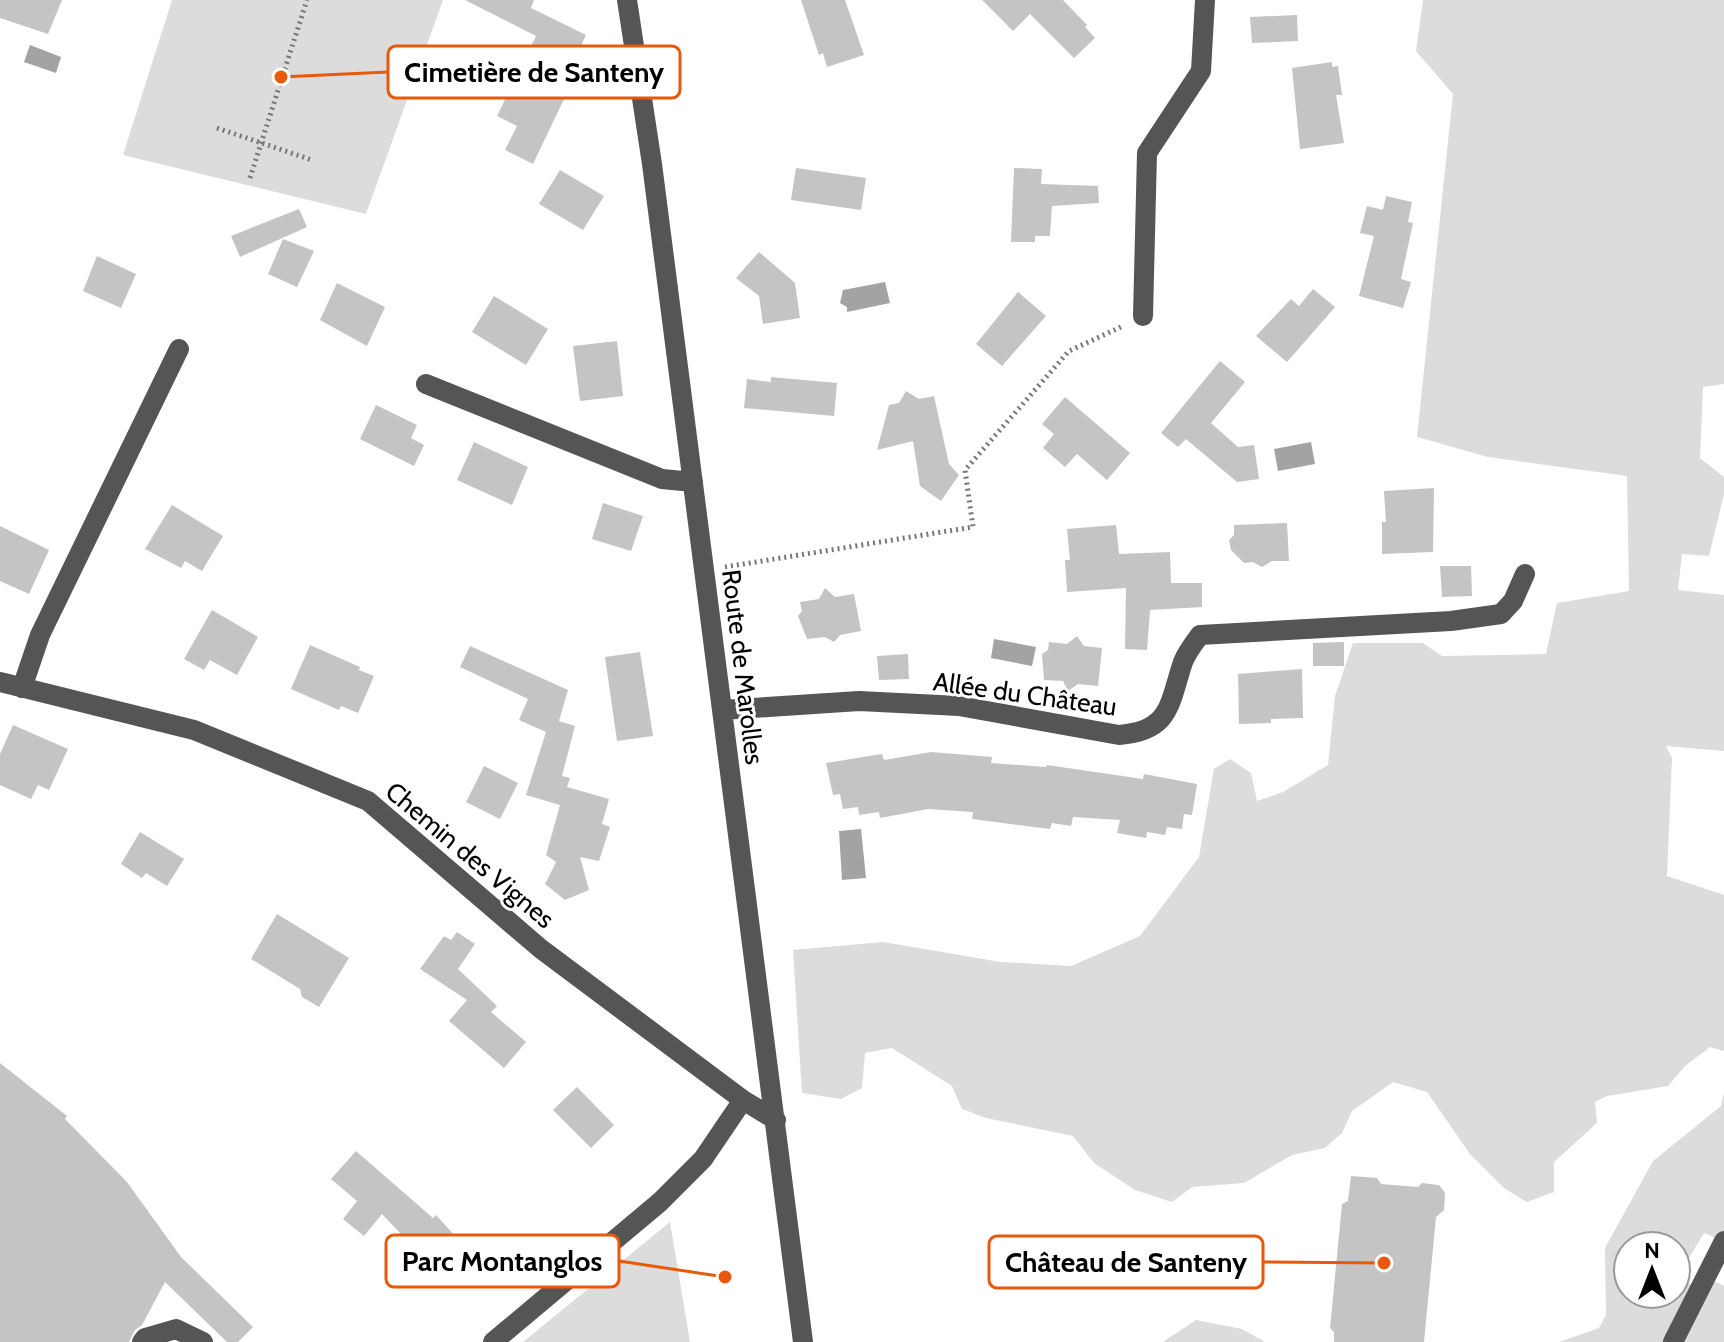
<svg xmlns="http://www.w3.org/2000/svg" width="1724" height="1342" font-family="Cabin,sans-serif">
  <style>
    .green { fill: #dcdcdc }
    .water { fill: #a3a3a3 }
    .building { fill: #c4c4c4 }
    .lines { fill: none; stroke-linecap: round; stroke-linejoin: round }
    .path { stroke: #777; stroke-width: 5; stroke-dasharray: 2 4; stroke-linecap: butt }
    .minor { stroke: #555; stroke-width: 20 }
    .labels { text-anchor: middle; dominant-baseline: central; stroke-width: 6; stroke-linejoin: round; paint-order: stroke }
    .street-label { font-size: 26px; fill: #000; stroke: #fff }
    .leader { fill: none; stroke: #e8590c; stroke-width: 3 }
    .callout-dot { fill: #e8590c; stroke: #fff; stroke-width: 3 }
    .callout { fill: #fff; stroke: #e8590c; stroke-width: 3 }
    .callout-label { font-size: 28px; text-anchor: middle; font-weight: bold; fill: #000 }
  </style>
  <rect width="100%" height="100%" fill="#fff"/>
  <path class="green" d="M172 0H443L366 214 123 155Z
    M1423 0H1724V384L1703 387 1700 458 1724 477V494L1709 556 1682 554 1678 590 1724 595V751L1666 746 1672 758 1667 876 1724 895V1051L1710 1047 1685 1066 1668 1086 1607 1096 1595 1102 1597 1123 1554 1162V1192L1527 1202 1504 1188 1470 1154 1427 1092 1393 1082 1352 1111 1342 1133 1325 1148 1292 1155 1244 1183 1192 1187 1172 1202 1135 1190 1094 1163 1073 1136 986 1118 962 1109 952 1086 892 1048 865 1053 862 1088 841 1099 802 1093 793 950 883 942 1001 962 1071 966 1140 936 1199 857 1214 769 1230 759 1251 773 1257 801 1283 792 1328 765 1335 696 1353 643H1423L1442 656 1546 654 1557 603 1629 591 1627 476 1488 457 1417 437 1453 94 1416 51Z
    M1724 1093V1241L1704 1233 1676 1280V1246H1628V1294H1676V1285L1717 1282 1724 1286V1342H1559L1599 1328 1606 1315 1605 1248 1653 1161 1721 1106Z
    M670 1222 690 1342H523Z
    M1196 1320 1242 1329 1265 1342H1163Z"/>
  <path class="water" d="M30 45 61 57 56 73 24 62Z
    M885 282 890 303 847 312V307L840 303 843 290Z
    M1311 442 1315 464 1278 471 1274 449Z
    M994 639 1036 647 1032 666 991 658Z
    M861 829 866 878 842 880 839 831Z"/>
  <path class="building" d="M0 0H62L48 34 0 18Z
    M465 0H534L531 8 586 35 558 94 565 97 533 164 505 150 517 126 497 116 536 36Z
    M801 0H845L864 55 827 67 823 53 819 55Z
    M982 0H1063L1087 25 1085 27 1095 38 1074 58 1030 14 1013 31Z
    M1297 15 1298 41 1252 43 1250 17Z
    M1332 62V67L1338 66 1342 95H1336L1344 143 1300 149 1292 68Z
    M796 168 866 178 861 210 791 200Z
    M1014 168 1042 169 1041 184 1098 186 1099 203 1052 206 1050 236H1035V242H1011Z
    M560 170 604 196 583 230 539 204Z
    M1386 196 1412 202 1408 222 1413 223 1401 279 1411 282 1403 308 1359 296 1374 236 1360 233 1367 206 1383 210Z
    M299 209 307 227 240 257 231 236Z
    M283 239 314 251 297 287 268 274Z
    M759 252 795 283 800 318 763 324 759 296 736 278Z
    M97 256 136 274 121 308 83 291Z
    M337 283 385 307 367 346 320 320Z
    M1313 289 1335 307 1287 362 1256 336 1291 299 1299 306Z
    M1018 292 1046 316 1002 366 976 344Z
    M494 296 548 329 526 365 472 332Z
    M617 341 623 396 580 401 573 346Z
    M1220 361 1245 382 1211 423 1238 447 1254 445 1259 479 1237 482 1186 439 1178 447 1161 433Z
    M771 377 837 383 834 416 744 408 747 379 771 382Z
    M906 391 919 399 934 396 949 464 959 475 941 501 920 486 913 441 877 450 889 405 899 403Z
    M1065 397 1130 453 1107 480 1077 454 1065 467 1043 448 1054 434 1042 424Z
    M376 405 417 425 411 438 424 445 414 466 360 439Z
    M474 442 528 467 512 505 457 480Z
    M1434 488 1433 552 1382 554V522H1386L1384 491Z
    M603 503 643 516 631 551 592 539Z
    M172 505 223 536 202 571 185 561 181 568 145 549Z
    M1287 523 1289 561H1272L1262 567 1253 562 1244 563 1231 550 1229 540 1234 535V525Z
    M1116 525 1119 554 1170 552 1171 583H1202V607L1150 610 1147 650 1125 649 1126 588 1067 592 1065 560H1070L1067 529Z
    M0 526 49 550 29 594 0 581Z
    M1440 566H1471L1472 596 1442 597Z
    M825 588 835 597 854 594 861 631 840 635 834 642 825 637 807 639 798 616 802 611 800 602 819 599Z
    M212 610 258 637 237 675 210 660 204 670 184 659Z
    M1077 636 1084 646 1102 648 1098 686 1078 684 1068 691 1063 681 1044 680 1042 654 1048 650 1049 642 1067 644Z
    M1344 642V666H1313V643Z
    M310 645 360 667 359 670 374 676 358 713 341 706 339 710 291 689Z
    M470 646 568 690 559 721 575 726 562 776 570 778 567 787 609 799 602 824 610 827 599 861 580 857 589 890 565 900 545 884 556 862 546 855 560 805 526 795 546 732 519 720 528 699 460 667Z
    M640 652 653 736 617 741 605 657Z
    M908 654 909 679 879 680 877 656Z
    M1302 669 1303 718 1271 719V723L1239 724 1238 674Z
    M13 725 68 749 49 790 38 785 31 799 0 785V754Z
    M931 752 992 757 991 763 1046 767 1047 765 1143 779 1144 774 1197 784 1192 815 1184 814 1182 829 1167 827 1165 835 1147 832 1146 838 1117 833 1120 820 1073 817 1071 826 1052 823 1050 829 972 819 973 812 928 809 880 818 879 812 859 815 858 807 843 809 840 794 833 795 826 763 882 754 884 760Z
    M484 766 518 783 500 819 466 802Z
    M140 832 184 859 167 886 146 873 142 878 121 864Z
    M277 914 349 958 319 1007 302 997 300 989 251 959Z
    M457 932 475 944 458 969 497 1006 491 1012 526 1042 504 1068 449 1021 467 1000 420 969 444 936 451 940Z
    M0 1063 67 1116 65 1119 127 1182 181 1257 253 1327 238 1342H227L165 1282 142 1325 135 1330 129 1342H0Z
    M577 1087 614 1125 591 1148 553 1110Z
    M356 1151 433 1218 436 1215 468 1250 430 1286 406 1262 418 1252 382 1214 364 1236 343 1219 357 1201 331 1179Z
    M1351 1176 1377 1178 1381 1184 1418 1187 1422 1183 1439 1185 1445 1193 1444 1210 1436 1217 1424 1342H1334V1332L1330 1328 1342 1204 1348 1201Z"/>
  <g class="lines">
    <path class="path" d="M217 128 312 160
      M250 178 307 0
      M725 567 973 527 965 470 1069 351 1123 326"/>
    <path class="minor" d="M627 0 652 164 803 1342
      M1143 316 1147 153 1201 71 1205 0
      M426 384 662 479 693 482
      M0 682 194 730 368 801 541 949 743 1100 776 1120
      M22 688 40 635 179 349
      M722 710 859 701 959 706 1119 735C1171 731 1169 704 1183 662 1187 652 1194 643 1200 635L1451 621 1501 614 1513 601 1525 574
      M142 1342 145 1338 176 1329 203 1342
      M493 1342 660 1202 703 1159 743 1100
      M1673 1342 1724 1241"/>
  </g>
  <g class="labels">
    <g class="street-label">
      <text transform="translate(743 667) rotate(83)">Route de Marolles</text>
      <text transform="translate(1025 694) rotate(8)">Allée du Château</text>
      <text transform="translate(470 855) rotate(40)">Chemin des Vignes</text>
    </g>
  </g>
  <path class="leader" d="M281 77L388 72M725 1277L619 1261M1384 1263L1263 1262"/>
  <g class="callout-dot">
    <circle cx="281" cy="77" r="8"/>
    <circle cx="725" cy="1277" r="8"/>
    <circle cx="1384" cy="1263" r="8"/>
  </g>
  <g class="callout">
    <rect x="388" y="46" width="292" height="52" rx="8"/>
    <rect x="386" y="1235" width="233" height="52" rx="8"/>
    <rect x="989" y="1236" width="274" height="52" rx="8"/>
  </g>
  <g class="callout-label">
    <text x="534" y="82">Cimetière de Santeny</text>
    <text x="502" y="1271">Parc Montanglos</text>
    <text x="1126" y="1272">Château de Santeny</text>
  </g>
  <g transform="translate(1652 1270)"><circle r="38" fill="#ffffff" stroke="#999999" stroke-width="2"/>
  <path d="M0-6L14 30L0 20L-14 30Z" fill="#000000"/>
  <text y="-12" font-size="22" font-weight="bold" text-anchor="middle" fill="#000000">N</text>
  </g>
</svg>
